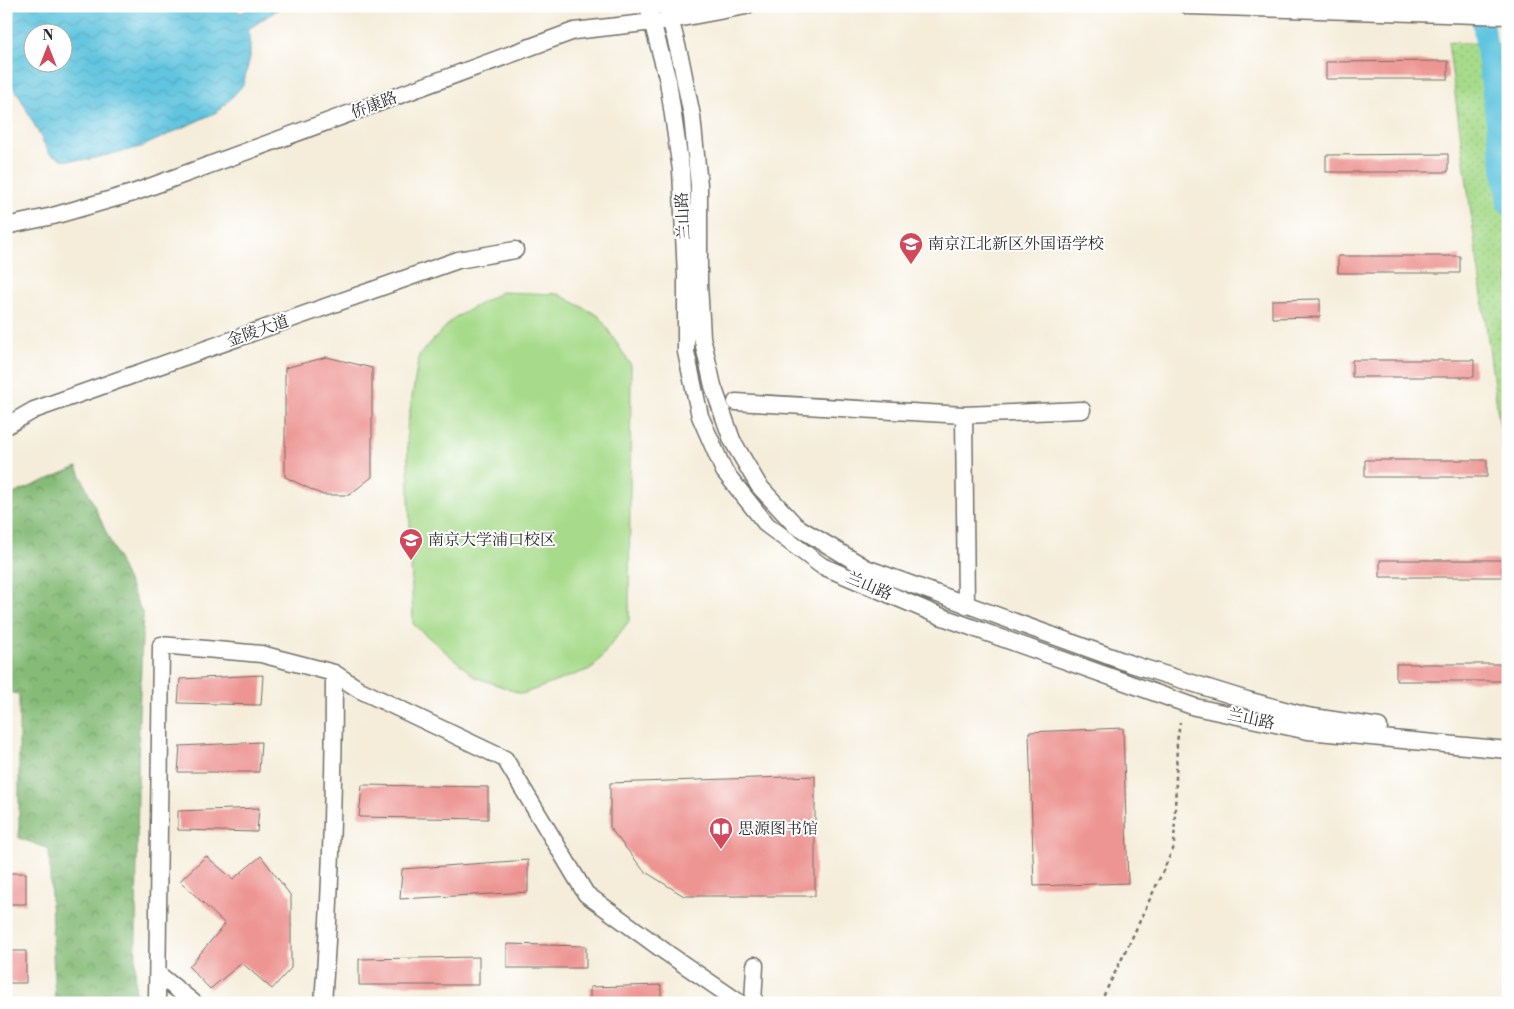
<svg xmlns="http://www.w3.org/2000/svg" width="1514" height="1009" font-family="'Libre Bodoni','Noto Serif SC',serif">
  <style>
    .grass { fill: url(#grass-dots); stroke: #69835b }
    .forest { fill: url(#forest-crowns); stroke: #587351 }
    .park { fill: #a7db8b; stroke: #69835b }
    .water { fill: url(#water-waves); stroke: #467885; fill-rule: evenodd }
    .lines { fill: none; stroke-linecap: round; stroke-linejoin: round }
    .river { stroke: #61c5df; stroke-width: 22 }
    .building { fill: #ed9593 }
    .minor-casing { stroke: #726f68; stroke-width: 19 }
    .path { stroke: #726f68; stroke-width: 2.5; stroke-dasharray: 4 4; stroke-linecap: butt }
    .minor { stroke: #fff; stroke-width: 16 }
    .labels { text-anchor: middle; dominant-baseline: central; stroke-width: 4; stroke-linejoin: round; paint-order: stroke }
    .street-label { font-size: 16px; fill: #2b2b2b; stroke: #fff }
    .poi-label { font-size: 16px; fill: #2b2b2b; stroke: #fff; text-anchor: start }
  </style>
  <defs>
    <pattern id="grass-dots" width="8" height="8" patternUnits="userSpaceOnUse" patternTransform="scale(1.25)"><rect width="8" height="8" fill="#a7db8b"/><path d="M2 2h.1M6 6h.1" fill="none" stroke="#90bc78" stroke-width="1.8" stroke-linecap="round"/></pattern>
    <pattern id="forest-crowns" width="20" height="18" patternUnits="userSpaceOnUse" patternTransform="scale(1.25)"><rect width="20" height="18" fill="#85bb77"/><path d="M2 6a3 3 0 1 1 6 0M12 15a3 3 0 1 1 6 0" fill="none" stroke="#6d9862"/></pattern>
    <pattern id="water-waves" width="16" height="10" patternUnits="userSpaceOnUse" patternTransform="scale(1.25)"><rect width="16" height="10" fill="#61c5df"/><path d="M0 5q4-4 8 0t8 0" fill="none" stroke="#54a9c0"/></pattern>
  </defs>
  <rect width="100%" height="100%" fill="#fff"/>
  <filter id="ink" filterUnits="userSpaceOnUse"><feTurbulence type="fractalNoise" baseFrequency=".02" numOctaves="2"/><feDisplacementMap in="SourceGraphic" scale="10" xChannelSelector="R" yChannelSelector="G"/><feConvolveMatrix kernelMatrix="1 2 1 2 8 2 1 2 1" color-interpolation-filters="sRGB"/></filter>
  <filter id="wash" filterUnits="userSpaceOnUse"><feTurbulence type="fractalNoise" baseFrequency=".0096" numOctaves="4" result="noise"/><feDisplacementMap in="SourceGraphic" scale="20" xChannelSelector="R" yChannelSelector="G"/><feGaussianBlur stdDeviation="1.12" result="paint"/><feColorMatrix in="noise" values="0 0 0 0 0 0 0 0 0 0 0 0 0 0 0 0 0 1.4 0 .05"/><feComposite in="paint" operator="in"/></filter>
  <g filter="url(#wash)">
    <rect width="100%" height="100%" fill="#f5edda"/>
    <path class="grass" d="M1448 42 1505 45 1508 47V489Z"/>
    <path class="forest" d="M77 467 143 615 139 716 135 1003H55L49 849 19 838V694L6 692V499L13 494Z"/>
    <path class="park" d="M501 292 558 294 599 316 631 365 629 621 593 668 522 694 475 677 413 624 407 428 419 355 454 318Z"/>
    <path class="water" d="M6 6H234L240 13 256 6H283L247 30 250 35V57L243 85 219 111 141 147 86 160H64L49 153 19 95 13 87 6 89ZM32 32H62V62H32Z"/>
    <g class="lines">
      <path class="river" d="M1481 6 1508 203"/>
    </g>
    <g id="blocks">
      <path class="building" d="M1448 61V79H1326V62Z
        M1448 154V172H1326V155Z
        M1338 256H1460V273H1338Z
        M1320 299V317L1272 318V300Z
        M327 357 372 368V477L349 495H323L285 477V368Z
        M1352 360H1474V377H1352Z
        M1365 460H1487V477H1365Z
        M1380 560H1502V577H1380Z
        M1396 664H1508V681H1396Z
        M263 675 261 705 178 703 180 679Z
        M1123 728 1128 883 1034 886 1029 732Z
        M261 742 259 772H178L180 746Z
        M815 776V896H684L644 871 610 828V783Z
        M362 785 488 787V819L359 817Z
        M259 808 257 832 178 830V811Z
        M206 856 233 879 261 856 291 896V968L272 989 242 963 210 989 189 967 225 924 180 881Z
        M528 860V892L400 899 402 869Z
        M6 873H26V904H6Z
        M507 944 586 946V968H507Z
        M6 951H26V983H6Z
        M479 957V985H359V959Z
        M661 985V1003H590V987Z"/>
    </g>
  </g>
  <g filter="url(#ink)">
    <use href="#blocks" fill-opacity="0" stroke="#726f68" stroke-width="1"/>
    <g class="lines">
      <g class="minor-casing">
        <path id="minor" d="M648 6 668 81 681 170 686 277V352L700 416 724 471 767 525 822 566 940 616 1195 707 1308 731 1508 750
          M667 6 681 61 692 116 699 185V283L702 337 713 386 732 440 759 486 796 526 866 568 1131 664 1247 700 1307 716 1379 727
          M1189 6 1508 16
          M6 226 53 216 133 193 574 31 671 20 746 6
          M736 402 964 415 1082 410
          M964 415 966 605
          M6 426 34 410 458 260 515 250
          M158 974 194 1003
          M157 1003 161 645 261 654 334 673 360 690 505 759 586 894 667 953 740 1003
          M323 1003C331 893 334 783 334 673
          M753 1003 755 965"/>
      </g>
      <path class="path" d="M1100 1003 1132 938 1174 847 1177 742 1180 722"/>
      <use href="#minor" class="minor"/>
    </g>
  </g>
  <defs>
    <g id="school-pin" transform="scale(1.25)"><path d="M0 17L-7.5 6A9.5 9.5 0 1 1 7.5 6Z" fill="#d1495b" stroke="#fff"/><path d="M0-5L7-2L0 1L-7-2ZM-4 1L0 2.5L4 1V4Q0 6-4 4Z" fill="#fff"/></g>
    <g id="university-pin" transform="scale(1.25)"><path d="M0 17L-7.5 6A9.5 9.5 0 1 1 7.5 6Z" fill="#d1495b" stroke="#fff"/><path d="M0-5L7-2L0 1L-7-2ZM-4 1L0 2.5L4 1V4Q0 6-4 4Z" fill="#fff"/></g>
    <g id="library-pin" transform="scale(1.25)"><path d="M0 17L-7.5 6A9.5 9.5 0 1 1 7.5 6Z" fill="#d1495b" stroke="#fff"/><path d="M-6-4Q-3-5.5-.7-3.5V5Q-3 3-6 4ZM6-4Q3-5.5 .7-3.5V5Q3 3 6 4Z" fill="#fff"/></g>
  </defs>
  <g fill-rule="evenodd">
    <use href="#school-pin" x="911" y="244"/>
    <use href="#university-pin" x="411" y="540"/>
    <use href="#library-pin" x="721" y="829"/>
  </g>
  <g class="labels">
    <g class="street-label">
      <text transform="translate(374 105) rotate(-20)">侨康路</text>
      <text transform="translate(683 216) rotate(-93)">兰山路</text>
      <text transform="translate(258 331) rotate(-19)">金陵大道</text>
      <text transform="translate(869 586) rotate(23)">兰山路</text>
      <text transform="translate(1251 719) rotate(12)">兰山路</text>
    </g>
    <g class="poi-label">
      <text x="928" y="244">南京江北新区外国语学校</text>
      <text x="428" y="540">南京大学浦口校区</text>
      <text x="738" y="829">思源图书馆</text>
    </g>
  </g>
  <rect width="1514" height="1009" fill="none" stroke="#fff" stroke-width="25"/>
  <g transform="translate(48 48)"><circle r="24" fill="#ffffff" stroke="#aaaaaa"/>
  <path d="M0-4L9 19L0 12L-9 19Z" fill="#d1495b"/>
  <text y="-8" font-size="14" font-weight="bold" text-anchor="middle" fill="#2b2b2b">N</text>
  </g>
</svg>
